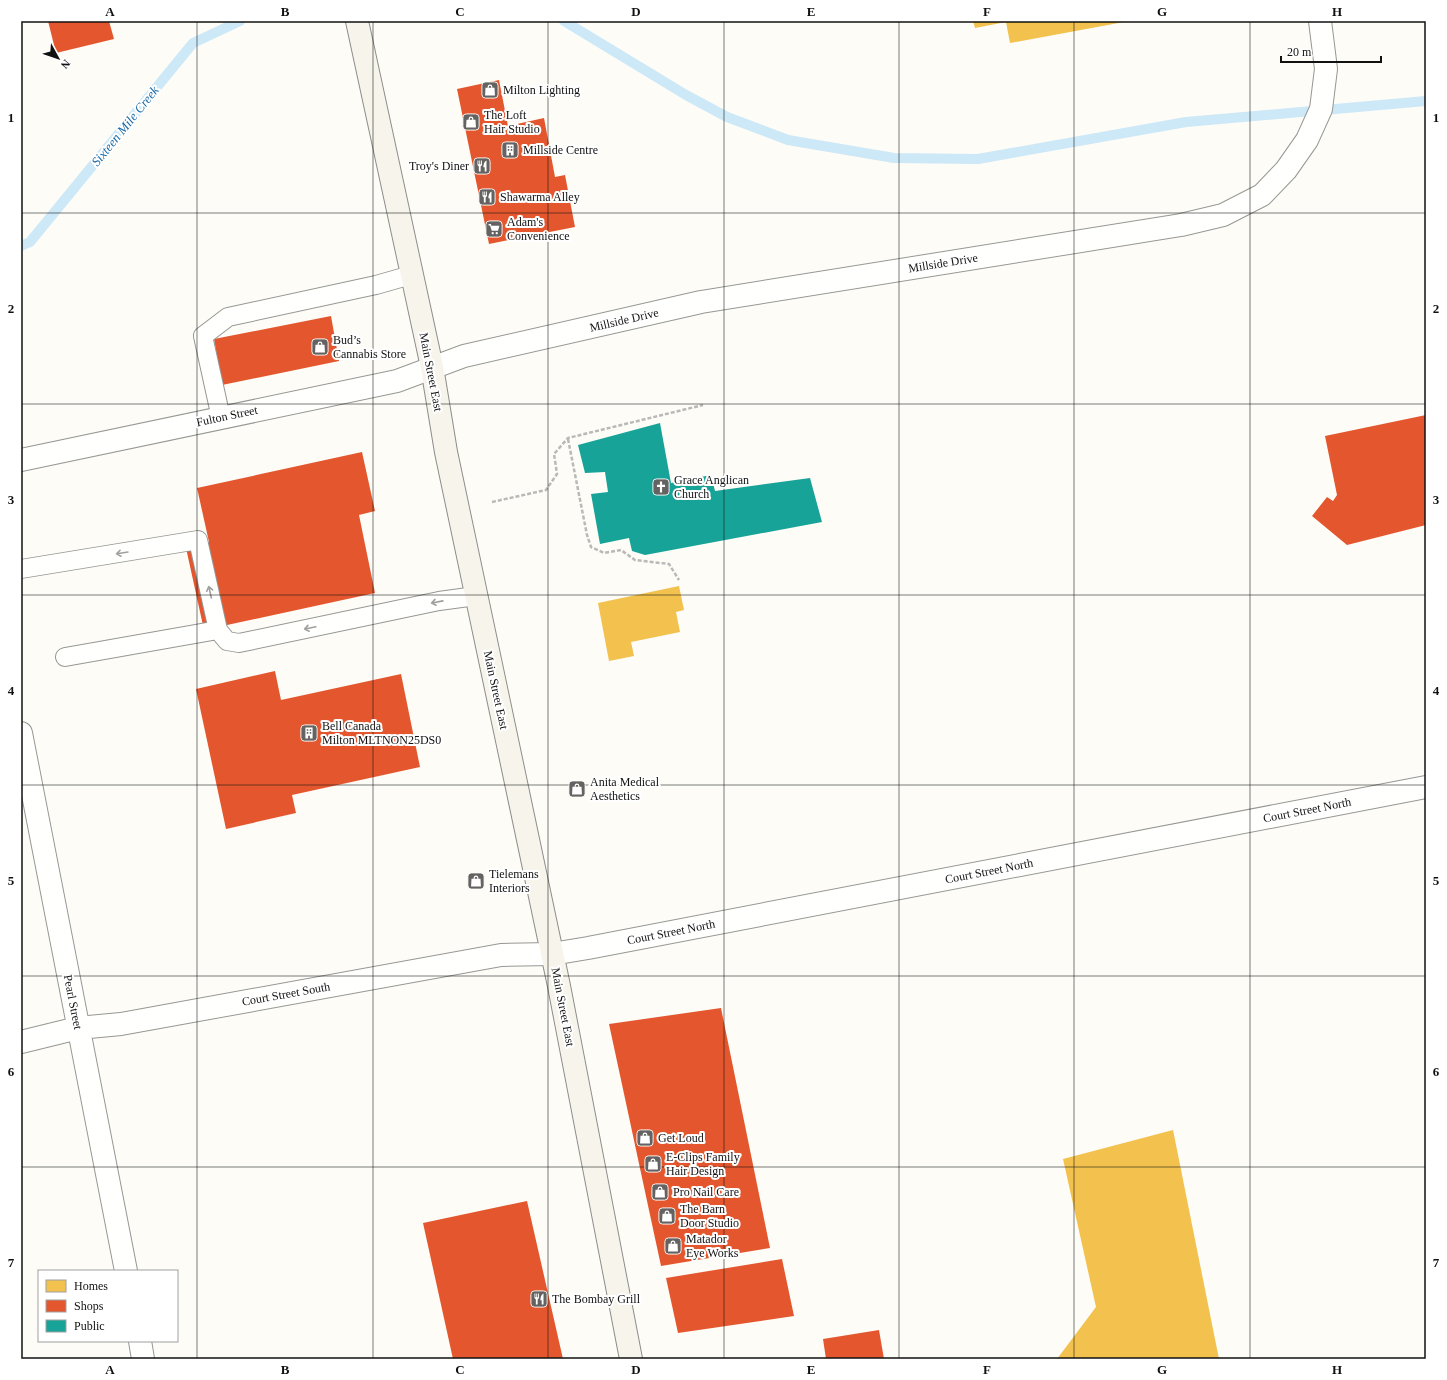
<svg xmlns="http://www.w3.org/2000/svg" width="1447" height="1380" font-family="Georgia,serif">
  <style>
    .homes { fill: #f2c14e }
    .shops { fill: #e4572e }
    .public { fill: #17a398 }
    .lines { fill: none; stroke-linecap: round; stroke-linejoin: round }
    .stream { stroke: #cde8f7; stroke-width: 10 }
    .service-casing { stroke: #979795; stroke-width: 20 }
    .minor-casing { stroke: #979795; stroke-width: 24 }
    .secondary-casing { stroke: #8e8d8b; stroke-width: 24 }
    .path { stroke: #b9b9b8; stroke-width: 2.5; stroke-dasharray: 4 2; stroke-linecap: butt }
    .service { stroke: #fffffe; stroke-width: 18 }
    .minor { stroke: #fffffe; stroke-width: 22 }
    .secondary { stroke: #f6f4eb; stroke-width: 22 }
    .oneway { stroke: #a0a09f }
    .grid { fill: none; stroke: #111; stroke-width: 1; stroke-opacity: 0.55 }
    .labels { text-anchor: middle; dominant-baseline: central; stroke-width: 4; stroke-linejoin: round; paint-order: stroke }
    .poi-label { font-size: 12px; fill: #111; stroke: #fff; text-anchor: start }
    .street-label { font-size: 12px; fill: #111; stroke: #fff }
    .water-label { font-size: 13px; font-style: italic; fill: #1768a6; stroke: #fff }
    .neatline { fill: none; stroke: #111; stroke-width: 1.5 }
    .grid-label { font-size: 13px; text-anchor: middle; font-weight: bold; fill: #111 }
  </style>
  <rect width="100%" height="100%" fill="#fdfcf7"/>
  <path class="homes" d="M973 21H1124V22L1010 43 1006 22 975 28Z
    M679 586 684 610 676 612 680 632 631 642 634 656 609 661 598 603Z
    M1173 1130 1219 1359H1057L1096 1307 1063 1159Z"/>
  <path class="shops" d="M48 21H109L114 39 56 53Z
    M499 80 508 126 544 118 555 177 565 175 575 227 489 244 457 89Z
    M331 316 339 361 222 385 214 339Z
    M1426 415V525L1347 545 1312 516 1327 497 1333 501 1337 495 1325 436Z
    M362 452 375 511 359 515 375 593 204 630 186 548 209 542 197 488Z
    M275 671 281 700 401 674 420 767 292 795 296 813 226 829 196 689Z
    M721 1008 770 1248 661 1266 609 1024Z
    M527 1201 563 1359H453L423 1223Z
    M782 1259 794 1316 678 1333 666 1278Z
    M879 1330 884 1359H826L823 1339Z"/>
  <path class="public" d="M660 423 671 483 711 475 715 491 810 478 822 522 645 555 632 551 629 538 600 544 591 494 608 492 605 472 585 473 578 445Z"/>
  <g class="lines">
    <path class="stream" d="M564 21 686 95 727 117 788 140 894 158 978 159 1186 122 1426 101
      M21 246 30 242 193 43 240 21"/>
    <g class="service-casing">
      <path id="service" d="M221 418 203 336 228 317 376 285 411 275
        M21 569 198 540 218 630 227 641 239 643 439 601 476 596
        M65 657 218 630"/>
    </g>
    <g class="minor-casing">
      <path id="minor" d="M21 460 397 381 464 356 701 302 1181 225 1223 215 1262 195 1286 170 1307 140 1321 109 1326 69 1320 21
        M21 733 126 1271
        M21 1042 78 1028 121 1024 501 955 552 954 588 948 1426 787
        M140 1341 143 1359"/>
    </g>
    <g class="secondary-casing">
      <path id="secondary" d="M357 21 432 367 446 452 559 986 631 1359"/>
    </g>
    <path class="path" d="M568 439 587 535 591 547 604 553 621 550 635 560 669 564 679 580
      M492 502 546 490 557 474 554 454 568 438 703 405"/>
    <use href="#service" class="service"/>
    <use href="#minor" class="minor"/>
    <use href="#secondary" class="secondary"/>
  </g>
  <defs><path id="oneway-shaft" d="M-6 0H5M1.5-3L5.5 0L1.5 3" fill="none" stroke-width="1.6" stroke-linecap="round" stroke-linejoin="round"/></defs>
  <g class="oneway">
    <use href="#oneway-shaft" transform="translate(122 553) rotate(171)"/>
    <use href="#oneway-shaft" transform="translate(210 592) rotate(-103)"/>
    <use href="#oneway-shaft" transform="translate(437 602) rotate(169)"/>
    <use href="#oneway-shaft" transform="translate(310 628) rotate(168)"/>
  </g>
  <path class="grid" d="M197 21V1359M373 21V1359M548 21V1359M724 21V1359M899 21V1359M1074 21V1359M1250 21V1359M21 213H1426M21 404H1426M21 595H1426M21 785H1426M21 976H1426M21 1167H1426"/>
  <defs>
    <g id="shop-square" transform="scale(0.9)"><rect x="-9" y="-9" width="18" height="18" rx="4" fill="#646362" stroke="#fff"/><path d="M-5-2.5h2.3a2.7 3.5 0 0 1 5.4 0H5L5.5 6h-11ZM-1.5-2.5h3a1.5 2.3 0 0 0-3 0Z" fill="#fff"/></g>
    <g id="building-square" transform="scale(0.9)"><rect x="-9" y="-9" width="18" height="18" rx="4" fill="#646362" stroke="#fff"/><path d="M-4-6H4V6H1V3H-1V6H-4ZM-2.5-4.3h1.7v1.8h-1.7ZM.8-4.3h1.7v1.8H.8ZM-2.5-1h1.7V.8h-1.7ZM.8-1h1.7V.8H.8Z" fill="#fff"/></g>
    <g id="restaurant-square" transform="scale(0.9)"><rect x="-9" y="-9" width="18" height="18" rx="4" fill="#646362" stroke="#fff"/><path d="M-5-6h1v4h1v-4h1v4h1v-4h1v5L-1.5 .5V6h-2V.5L-5-1ZM5-6V6H3V1.5H1.5Q1.5-4 5-6Z" fill="#fff"/></g>
    <g id="supermarket-square" transform="scale(0.9)"><rect x="-9" y="-9" width="18" height="18" rx="4" fill="#646362" stroke="#fff"/><path d="M-6-5.5h2.5l.6 2H6L4.5 2H-2.5L-4.4-4H-6ZM-1.5 3.2a1.3 1.3 0 1 0 .1 0ZM3 3.2a1.3 1.3 0 1 0 .1 0Z" fill="#fff"/></g>
    <g id="church-square" transform="scale(0.9)"><rect x="-9" y="-9" width="18" height="18" rx="4" fill="#646362" stroke="#fff"/><path d="M-1.2-6h2.4v3.5h3.3v2.4h-3.3V6h-2.4V-.1h-3.3v-2.4h3.3Z" fill="#fff"/></g>
  </defs>
  <g fill-rule="evenodd">
    <use href="#shop-square" x="490" y="90"/>
    <use href="#shop-square" x="471" y="122"/>
    <use href="#building-square" x="510" y="150"/>
    <use href="#restaurant-square" x="482" y="166"/>
    <use href="#restaurant-square" x="487" y="197"/>
    <use href="#supermarket-square" x="494" y="229"/>
    <use href="#shop-square" x="320" y="347"/>
    <use href="#church-square" x="661" y="487"/>
    <use href="#building-square" x="309" y="733"/>
    <use href="#shop-square" x="577" y="789"/>
    <use href="#shop-square" x="476" y="881"/>
    <use href="#shop-square" x="645" y="1138"/>
    <use href="#shop-square" x="653" y="1164"/>
    <use href="#shop-square" x="660" y="1192"/>
    <use href="#shop-square" x="667" y="1216"/>
    <use href="#shop-square" x="673" y="1246"/>
    <use href="#restaurant-square" x="539" y="1299"/>
  </g>
  <g class="labels">
    <g class="poi-label">
      <text x="503" y="90">Milton Lighting</text>
      <text x="484" y="115">The Loft<tspan x="484" dy="14">Hair Studio</tspan></text>
      <text x="523" y="150">Millside Centre</text>
      <text x="469" y="166" text-anchor="end">Troy's Diner</text>
      <text x="500" y="197">Shawarma Alley</text>
      <text x="507" y="222">Adam's<tspan x="507" dy="14">Convenience</tspan></text>
      <text x="333" y="340">Bud’s<tspan x="333" dy="14">Cannabis Store</tspan></text>
      <text x="674" y="480">Grace Anglican<tspan x="674" dy="14">Church</tspan></text>
      <text x="322" y="726">Bell Canada<tspan x="322" dy="14">Milton MLTNON25DS0</tspan></text>
      <text x="590" y="782">Anita Medical<tspan x="590" dy="14">Aesthetics</tspan></text>
      <text x="489" y="874">Tielemans<tspan x="489" dy="14">Interiors</tspan></text>
      <text x="658" y="1138">Get Loud</text>
      <text x="666" y="1157">E-Clips Family<tspan x="666" dy="14">Hair Design</tspan></text>
      <text x="673" y="1192">Pro Nail Care</text>
      <text x="680" y="1209">The Barn<tspan x="680" dy="14">Door Studio</tspan></text>
      <text x="686" y="1239">Matador<tspan x="686" dy="14">Eye Works</tspan></text>
      <text x="552" y="1299">The Bombay Grill</text>
    </g>
    <g class="street-label">
      <text transform="translate(943 263) rotate(-9)">Millside Drive</text>
      <text transform="translate(624 320) rotate(-13)">Millside Drive</text>
      <text transform="translate(431 372) rotate(79)">Main Street East</text>
      <text transform="translate(227 416) rotate(-12)">Fulton Street</text>
      <text transform="translate(496 690) rotate(78)">Main Street East</text>
      <text transform="translate(1307 810) rotate(-11)">Court Street North</text>
      <text transform="translate(989 871) rotate(-11)">Court Street North</text>
      <text transform="translate(671 932) rotate(-11)">Court Street North</text>
      <text transform="translate(286 994) rotate(-10)">Court Street South</text>
      <text transform="translate(73 1002) rotate(79)">Pearl Street</text>
      <text transform="translate(563 1007) rotate(79)">Main Street East</text>
    </g>
    <g class="water-label">
      <text transform="translate(125 126) rotate(-51)">Sixteen Mile Creek</text>
    </g>
  </g>
  <rect width="1447" height="1380" fill="none" stroke="#ffffff" stroke-width="44"/>
  <rect x="38" y="1270" width="140" height="72" fill="#ffffff" stroke="#a0a0a0"/>
  <rect x="46" y="1280" width="20" height="12" fill="#f2c14e" stroke="#a0a0a0"/>
  <text x="74" y="1290" font-size="12" fill="#111111">Homes</text>
  <rect x="46" y="1300" width="20" height="12" fill="#e4572e" stroke="#a0a0a0"/>
  <text x="74" y="1310" font-size="12" fill="#111111">Shops</text>
  <rect x="46" y="1320" width="20" height="12" fill="#17a398" stroke="#a0a0a0"/>
  <text x="74" y="1330" font-size="12" fill="#111111">Public</text>
  <g transform="translate(58 58) rotate(130)" stroke="#ffffff" stroke-width="3" paint-order="stroke">
  <path d="M0-3L7 15L0 10L-7 15Z" fill="#111111"/>
  <text y="-6" font-size="11" font-weight="bold" text-anchor="middle" fill="#111111">N</text>
  </g>
  <path d="M1281 56v6h100v-6" fill="none" stroke="#111111" stroke-width="2"/>
  <text x="1287" y="56" font-size="12" fill="#111111" stroke="#ffffff" stroke-width="3" paint-order="stroke">20 m</text>
  <rect x="22" y="22" width="1403" height="1336" class="neatline"/>
  <g class="grid-label">
    <text x="110" y="16">A</text>
    <text x="285" y="16">B</text>
    <text x="460" y="16">C</text>
    <text x="636" y="16">D</text>
    <text x="811" y="16">E</text>
    <text x="987" y="16">F</text>
    <text x="1162" y="16">G</text>
    <text x="1337" y="16">H</text>
    <text x="11" y="122">1</text>
    <text x="1436" y="122">1</text>
    <text x="11" y="313">2</text>
    <text x="1436" y="313">2</text>
    <text x="11" y="504">3</text>
    <text x="1436" y="504">3</text>
    <text x="11" y="695">4</text>
    <text x="1436" y="695">4</text>
    <text x="11" y="885">5</text>
    <text x="1436" y="885">5</text>
    <text x="11" y="1076">6</text>
    <text x="1436" y="1076">6</text>
    <text x="11" y="1267">7</text>
    <text x="1436" y="1267">7</text>
    <text x="110" y="1374">A</text>
    <text x="285" y="1374">B</text>
    <text x="460" y="1374">C</text>
    <text x="636" y="1374">D</text>
    <text x="811" y="1374">E</text>
    <text x="987" y="1374">F</text>
    <text x="1162" y="1374">G</text>
    <text x="1337" y="1374">H</text>
  </g>
</svg>
